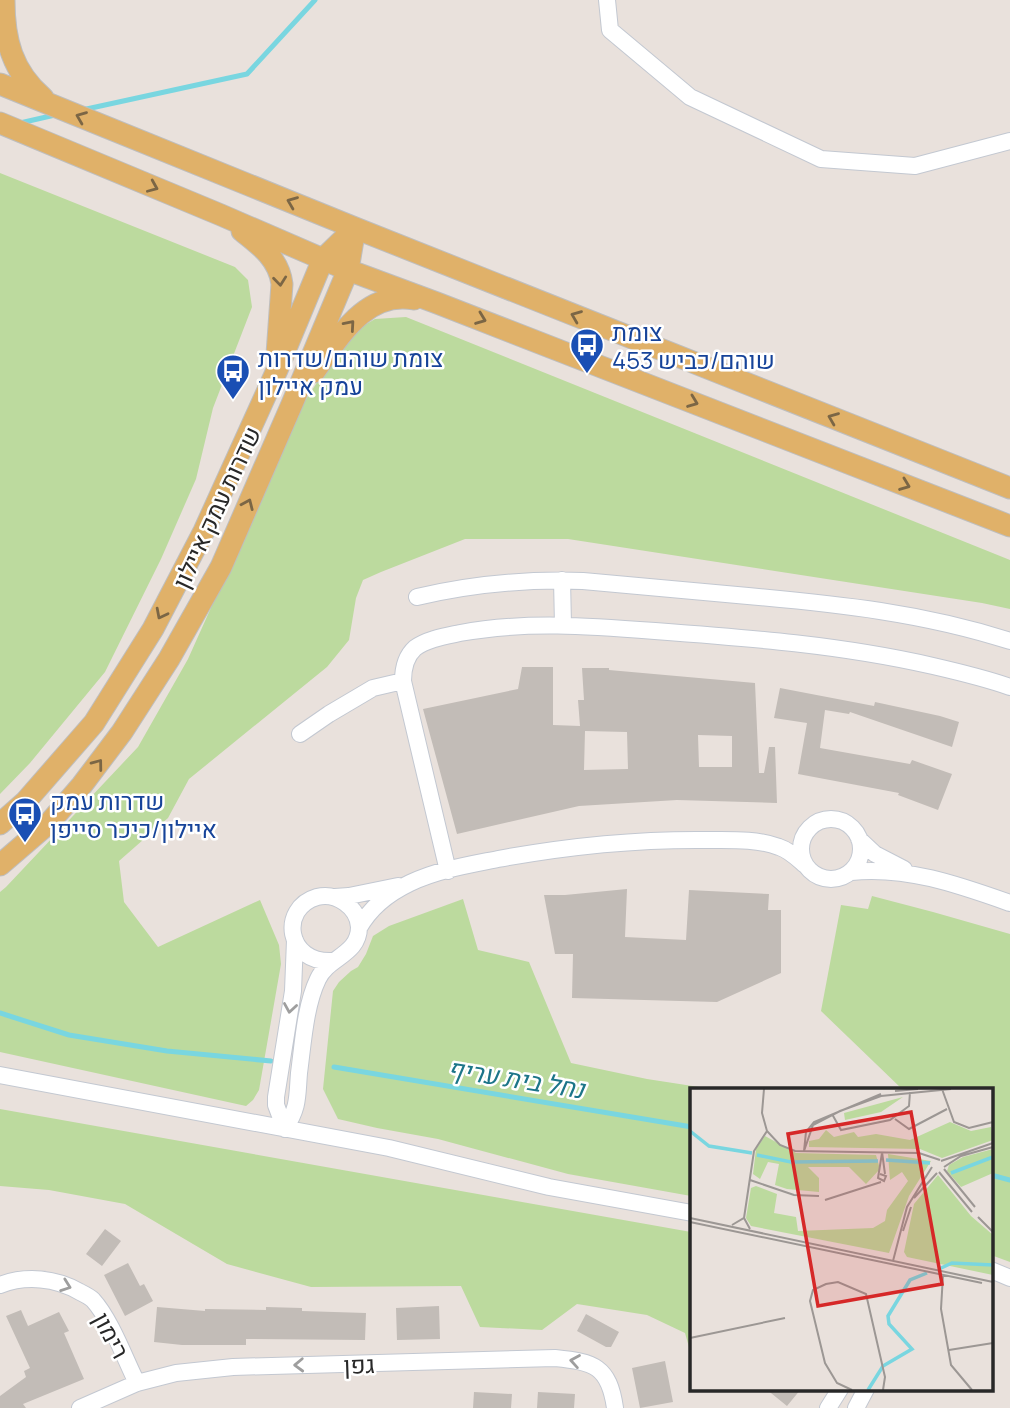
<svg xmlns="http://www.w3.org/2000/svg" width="1010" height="1408" font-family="Manrope,Heebo,sans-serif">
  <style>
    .green { fill: #bcda9e }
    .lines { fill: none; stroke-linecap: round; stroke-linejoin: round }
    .stream { stroke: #79d6e0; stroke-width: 5 }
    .building { fill: #c2bcb7; fill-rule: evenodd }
    .minor-casing { stroke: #c3c8d1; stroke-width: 18 }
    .major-casing { stroke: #bebebe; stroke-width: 23 }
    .minor { stroke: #fff; stroke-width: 16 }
    .major { stroke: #e0b169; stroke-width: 21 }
    .oneway { stroke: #7b6645 }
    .oneway2 { stroke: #9e9e9e }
    .labels { text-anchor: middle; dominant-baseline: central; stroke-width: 5; stroke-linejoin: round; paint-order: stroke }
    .transit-label { font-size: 24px; fill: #164399; stroke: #fff; text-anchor: start }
    .street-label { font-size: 24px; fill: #282828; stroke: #fff }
    .water-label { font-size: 26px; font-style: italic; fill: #1c7589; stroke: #fff }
    .inset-river { fill: none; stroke: #79d6e0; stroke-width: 3.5 }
    .inset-road { fill: none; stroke: #9c9794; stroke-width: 2 }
    .view { fill: #d62828; fill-opacity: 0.15; stroke: #d62828; stroke-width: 3.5 }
    .inset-edge { fill: none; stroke: #282828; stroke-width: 3.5 }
  </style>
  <rect width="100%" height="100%" fill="#e9e1dc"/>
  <path class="green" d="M0 173 235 267 248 280 252 307 213 408 196 479 161 559 105 672 30 763 0 794Z
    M406 317 1010 560V609L982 603 568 539H465L381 572 363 580 356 598 349 640 327 667 189 779 168 818 119 861 124 902 158 947 260 900 279 945 281 964 259 1090 253 1100 246 1106 0 1052V892L6 887 138 747 188 659 301 407 342 344 358 329 375 319Z
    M872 896 933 912 1010 934V1262L991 1255V1090L902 1089 821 1011 841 905 868 909Z
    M463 899 478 950 529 962 571 1063 647 1079 712 1089 692 1090 691 1196 568 1174 438 1139 377 1128 338 1119 323 1089 333 991 339 982 351 971 358 967 366 954 373 936 389 926Z
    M0 1109 691 1232V1354L685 1333 647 1315 577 1304 542 1330 480 1327 461 1286 311 1287 227 1264 125 1204 49 1190 0 1186Z"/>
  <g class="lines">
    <path class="stream" d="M82 110 247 74 315 0
      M20 123 55 115
      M0 1013 69 1035 167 1051 271 1061
      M334 1067 692 1127
      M991 1175 1010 1180"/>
  </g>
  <path class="building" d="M522 667H553V725L580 726 578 700H584L582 668H609V670L755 683 759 773H764L769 747H775L777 803 677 800 579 806 457 834 423 709 518 689ZM585 731 627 732 628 769 584 770ZM698 735 732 736V767H699Z
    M780 688 874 706 875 702 940 716 959 722 952 747 850 712 849 714 825 710 820 748 910 764 912 760 952 774 938 810 898 795 899 793 798 774 807 723 774 718Z
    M627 889 625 937 686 940 689 890 769 894 768 910H781V973L717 1002 572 998 573 954H555L544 895H565Z
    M105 1229 121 1241 102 1266 86 1254Z
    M128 1263 140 1286 144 1284 153 1301 125 1316 104 1275Z
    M439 1306 440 1339 397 1340 396 1308Z
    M157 1307 205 1311V1309L266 1310V1307L302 1308V1311L366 1313 365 1340 246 1339V1345H182L154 1342Z
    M21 1310 28 1326 59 1312 69 1331 64 1333 84 1379 23 1404 26 1408H0V1396L26 1377 24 1371 30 1368 6 1316Z
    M586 1314 619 1332 611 1347H606L577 1331Z
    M665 1361 673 1402 640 1408 632 1368Z
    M766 1389H801L787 1406Z
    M474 1392 512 1394 511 1408H473Z
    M538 1392 575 1394 574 1408H537Z"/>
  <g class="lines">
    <g class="minor-casing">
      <path id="minor" d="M607 0 610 30 690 97 821 159 915 166 1010 141
        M562 580 563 625
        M417 597C472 584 527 579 583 581 638 586 693 591 748 596 838 604 923 613 1010 641
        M300 734 329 714 373 688 403 681
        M801 849a30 30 0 1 1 60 0a30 30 0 1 1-60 0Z
        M859 839 875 854 904 869
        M448 871 403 681C403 669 405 657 415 648 427 639 446 636 460 633 525 621 590 626 655 631 749 638 842 645 933 666 959 672 985 678 1010 687
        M851 872C906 866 959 885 1010 903
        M335 897 349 896 398 886
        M359 928C370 908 389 893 410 883 437 870 468 865 498 859 568 846 638 839 710 840 732 840 758 839 779 847 789 850 797 858 805 865
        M0 1075 389 1148 549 1187 692 1213
        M285 1129C299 1106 297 1098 299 1073 303 1044 305 1006 318 979 328 957 359 955 359 927 358 907 336 892 317 897 279 908 286 964 333 961
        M285 1129 276 1105V1097L293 991 295 940
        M991 1270 1010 1278
        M0 1285C26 1275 56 1278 80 1292 84 1294 90 1297 93 1300 111 1320 125 1359 137 1383
        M80 1408 137 1383 176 1373 233 1367 555 1358C594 1362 609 1366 615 1408
        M828 1408 840 1389
        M856 1408 866 1389"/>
    </g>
    <g class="major-casing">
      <path id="major" d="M4 0C4 40 12 71 43 98
        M0 84 355 228 1010 488
        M0 123 221 215 348 270 437 303 1010 526
        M242 231C260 245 279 259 282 284L277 354
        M314 372C339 338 365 290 414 299
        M0 824 26 801 94 723 153 629 204 531 277 370 323 259 355 228
        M0 865 50 822 82 785 122 732 169 659 221 567 292 404 348 270 355 228"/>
    </g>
    <use href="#minor" class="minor"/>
    <use href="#major" class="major"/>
  </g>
  <defs><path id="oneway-chevron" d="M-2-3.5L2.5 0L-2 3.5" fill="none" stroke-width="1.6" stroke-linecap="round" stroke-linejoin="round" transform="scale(1.75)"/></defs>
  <g class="oneway">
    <use href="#oneway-chevron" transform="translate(81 117) rotate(-158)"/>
    <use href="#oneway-chevron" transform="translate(153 187) rotate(23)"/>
    <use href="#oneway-chevron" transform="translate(292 202) rotate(-158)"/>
    <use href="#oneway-chevron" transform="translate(280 281) rotate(84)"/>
    <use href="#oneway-chevron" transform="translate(576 316) rotate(-158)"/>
    <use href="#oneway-chevron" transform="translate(481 319) rotate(21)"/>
    <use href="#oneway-chevron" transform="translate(350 325) rotate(-49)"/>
    <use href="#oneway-chevron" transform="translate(693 402) rotate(21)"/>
    <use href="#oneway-chevron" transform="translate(833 418) rotate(-158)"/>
    <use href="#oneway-chevron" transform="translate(905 485) rotate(21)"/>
    <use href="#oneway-chevron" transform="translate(248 504) rotate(-66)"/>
    <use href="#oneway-chevron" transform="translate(161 614) rotate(117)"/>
    <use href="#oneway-chevron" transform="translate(98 764) rotate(-53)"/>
  </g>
  <g class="oneway2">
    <use href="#oneway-chevron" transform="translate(290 1008) rotate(99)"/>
    <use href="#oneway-chevron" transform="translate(66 1286) rotate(20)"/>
    <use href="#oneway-chevron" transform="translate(575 1361) rotate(-170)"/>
    <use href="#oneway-chevron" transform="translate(299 1365) rotate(178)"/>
  </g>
  <defs>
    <g id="bus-pin" transform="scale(1.75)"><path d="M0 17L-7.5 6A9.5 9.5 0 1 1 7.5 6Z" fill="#1a4fb4" stroke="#fff"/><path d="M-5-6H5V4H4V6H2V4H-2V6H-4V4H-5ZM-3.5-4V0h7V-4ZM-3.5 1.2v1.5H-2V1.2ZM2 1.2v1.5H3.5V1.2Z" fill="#fff"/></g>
  </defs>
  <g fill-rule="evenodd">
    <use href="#bus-pin" x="587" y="345"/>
    <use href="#bus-pin" x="233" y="371"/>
    <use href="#bus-pin" x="25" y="814"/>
  </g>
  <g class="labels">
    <g class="transit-label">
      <text x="612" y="331">צומת<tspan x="612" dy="28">שוהם/כביש 453</tspan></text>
      <text x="258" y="357">צומת שוהם/שדרות<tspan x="258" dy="28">עמק איילון</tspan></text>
      <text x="50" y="800">שדרות עמק<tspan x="50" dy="28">איילון/כיכר סייפן</tspan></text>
    </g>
    <g class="street-label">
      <text transform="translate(216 507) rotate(-65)">שדרות עמק איילון</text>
      <text transform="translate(112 1335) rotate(62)">רימון</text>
      <text transform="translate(359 1364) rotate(-2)">גפן</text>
    </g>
    <g class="water-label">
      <text transform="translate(516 1078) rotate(9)">נחל בית עריף</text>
    </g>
  </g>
  <g transform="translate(690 1088)">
    <rect width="303" height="303" fill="#e9e1dc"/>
    <path d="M213 9 191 24 155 32 154 25ZM260 34 281 43 301 39 303 52 252 70 230 61 119 59V53L129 51 136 42 144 49 164 44 168 49 186 46 220 52ZM75 48 106 65 186 67 190 81 176 96 159 79H118L129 90V104L97 101 85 97 89 76 78 74 70 91 63 86 66 61ZM303 61V85L271 99 257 83 259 77 273 69ZM198 66 241 73 219 108 199 165 61 138 56 130 61 100 66 98 87 106 84 125 106 129 108 143 183 140 195 133 197 122 218 93 212 84 200 92ZM248 87 281 128 303 147V187L217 169 214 164 224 116Z" fill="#bcda9e"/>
    <path class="inset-river" d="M0 43 19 58 62 65M67 67 101 74 188 73M196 72 240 75M261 85 303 69M249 181 262 175 303 177M178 302 193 278 222 261 199 236 198 228 220 192 237 185"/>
    <path class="inset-road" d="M252 1 264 34 279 40 303 34M205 3 228 1M142 26 151 42 200 32 219 18 220 4M205 31 219 41 257 21M77 43 90 57 105 63 229 65 250 72M114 63 123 37 150 23 191 8 261 1M114 63 116 44 124 34 191 6M192 64 195 86M251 73 303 55M254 79 271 68 303 59M254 81 285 119M249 84 282 124M190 86 196 88 194 93 188 90 192 65M60 92 104 107 129 108M224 110 247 85M135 112 191 94M288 129 303 144M0 130 303 194M54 130 64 63 77 43 72 25 74 1M0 134 292 195M42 137 54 130 60 141M213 143 221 119M203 173 217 119 242 79M253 187 251 221 261 277 282 302M0 250 95 230M259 262 303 255M162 302 147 295 135 275 120 213 123 202 136 196 148 194 176 206 195 289 193 302"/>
    <path class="view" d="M221 24 252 196 128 218 98 46Z"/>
    <rect width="303" height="303" class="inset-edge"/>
  </g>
</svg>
